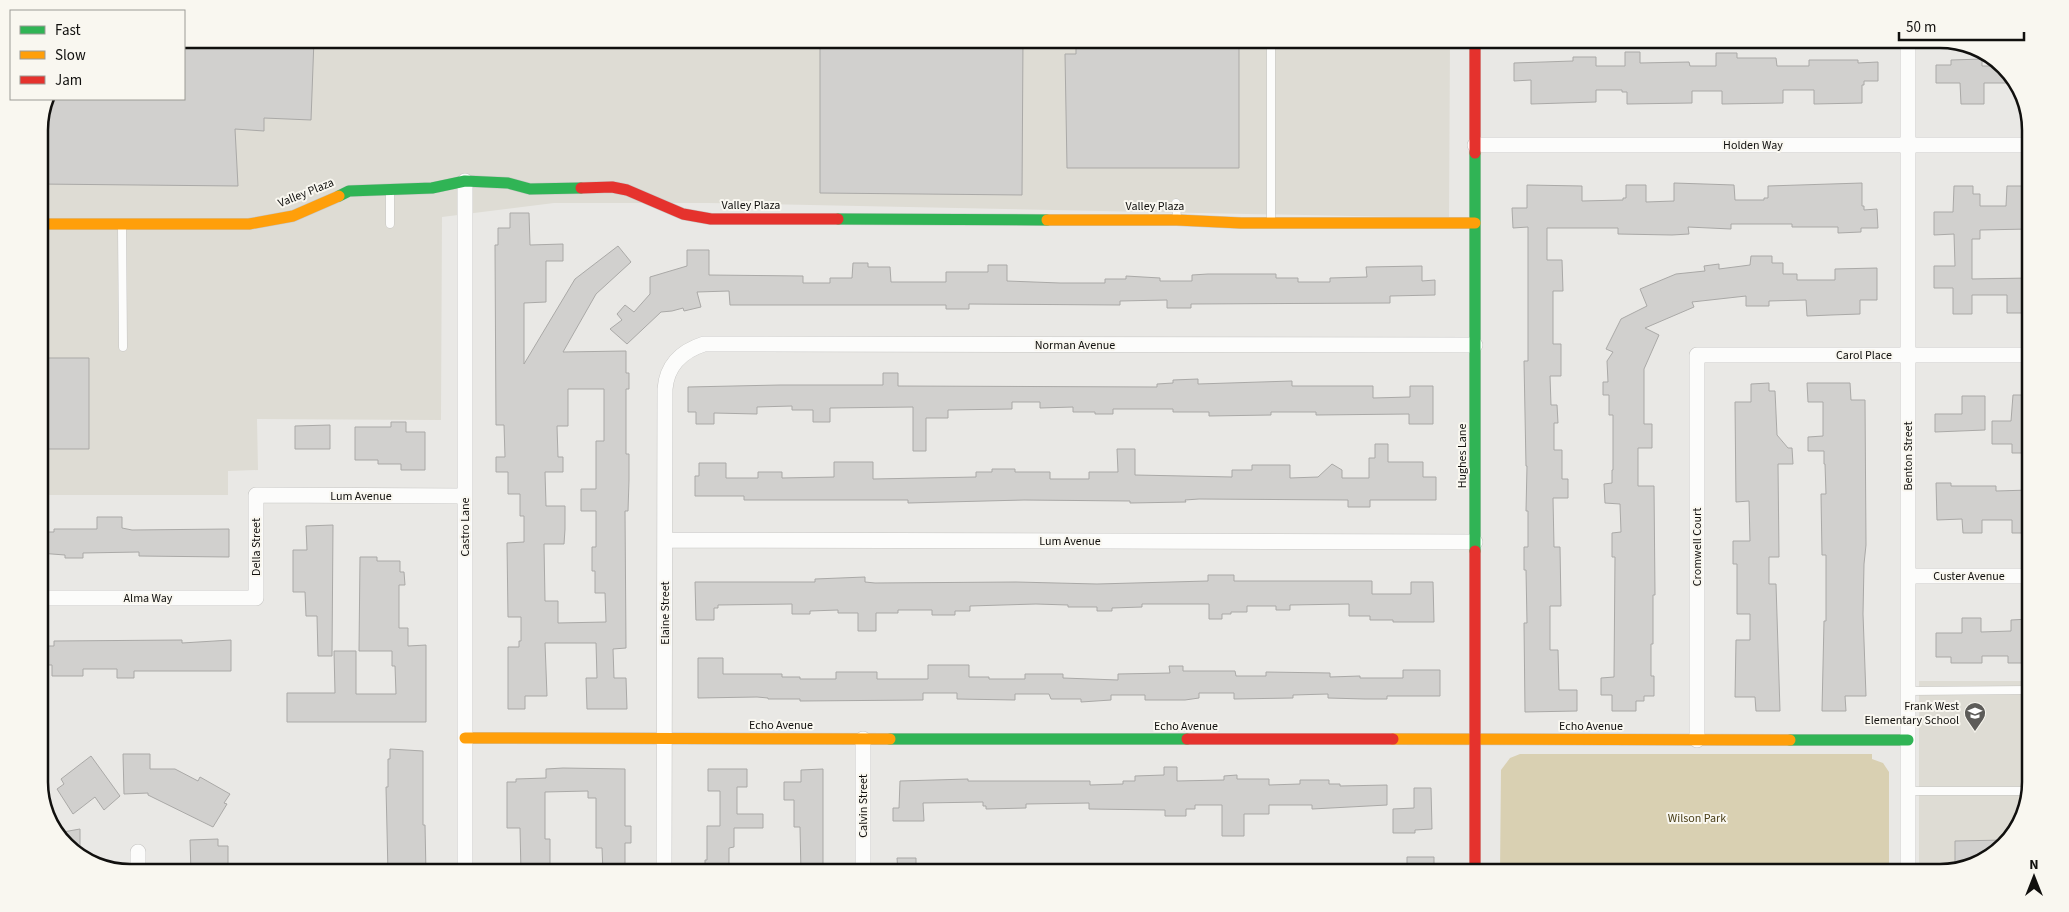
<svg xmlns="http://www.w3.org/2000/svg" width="2069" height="912" font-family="'Source Sans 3',sans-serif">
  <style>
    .built { fill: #dedcd4 }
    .green { fill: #d9d0b2 }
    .building { fill: #d1d0ce; stroke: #aaa9a7; fill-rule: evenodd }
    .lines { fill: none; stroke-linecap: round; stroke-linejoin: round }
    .lane-casing { stroke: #c6c5c3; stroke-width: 9 }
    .street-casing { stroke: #c6c5c3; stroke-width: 16 }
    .fast-casing { stroke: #c6c5c3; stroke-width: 12 }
    .slow-casing { stroke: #c6c5c3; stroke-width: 12 }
    .jam-casing { stroke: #c6c5c3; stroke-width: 12 }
    .path { stroke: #c7c6c5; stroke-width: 3; stroke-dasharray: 4 2.5; stroke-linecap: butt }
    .lane { stroke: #fcfcfb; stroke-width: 8 }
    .street { stroke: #fcfcfb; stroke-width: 15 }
    .fast { stroke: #30b455; stroke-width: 11 }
    .slow { stroke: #ff9f0a; stroke-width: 11 }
    .jam { stroke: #e5322d; stroke-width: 11 }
    .labels { text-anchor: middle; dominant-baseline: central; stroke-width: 4; stroke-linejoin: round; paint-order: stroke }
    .street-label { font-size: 12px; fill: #11100e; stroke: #f9f7f0 }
    .poi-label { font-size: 12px; fill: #11100e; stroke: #f9f7f0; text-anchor: end }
    .park-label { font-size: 12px; fill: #4b4019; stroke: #f9f7f0 }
    .rim { fill: none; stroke: #11100e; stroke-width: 2.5 }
  </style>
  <rect width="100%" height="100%" fill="#e9e8e5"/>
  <path class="built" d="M184 39H1450L1449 218 709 203H554L442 217 441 420 257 419 258 470 228 471V495H39V124L50 99H184Z
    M1919 681H2030V783L2023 817 1990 858 1940 873H1919Z"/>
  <path class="green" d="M1520 754H1872V759L1883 763 1889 772V873H1500L1501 770 1510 758Z"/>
  <path class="building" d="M184 39H314L311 120 264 118V131L235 129 238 186 39 184V124L50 99H184Z
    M820 39H1023L1022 195 820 193Z
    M1076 39H1239V168H1067L1065 54H1076Z
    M1625 52H1640V63L1689 62 1690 66H1716V53H1737V58H1776L1777 66H1809V60H1858V63L1878 62V81H1864V85H1862V103L1814 104V90H1783V103L1722 104V91H1692V103L1627 104V92H1622V90H1596V102L1531 104V80L1514 81V63L1573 61V57H1596V66H1625Z
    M1982 59V66H1999L2015 79 2016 83H1984V104H1961L1960 83H1936V65H1951V60Z
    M1674 183 1734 185 1735 200H1764V198H1768V186L1862 183V206H1864V210L1877 209 1878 228H1861V232L1838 233V227H1792V224H1731V229L1688 227 1689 234 1672 235 1618 234V228H1547V260H1562L1563 291H1553V344H1561V376H1550L1551 405H1557L1558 423H1554V450H1562V479H1568V498H1553L1554 547H1560L1561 606H1550V650H1558L1559 690H1577V711L1525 712 1524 623H1527L1526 570H1524V547H1528V511H1526L1527 466H1526L1524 361H1528V227L1513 228 1512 208H1527V185L1582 186V201L1623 200V198H1626V185H1646V202L1674 201Z
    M1954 186H1973V194H1980V206H2006L2007 186H2029V229L1980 230V239H1972V279L2030 278V313H2007V295H1972V314H1953V288H1934V266H1955L1954 234 1934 235V212H1953Z
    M510 213H529L530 245 563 244V261H546V302L524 303V364L575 279 618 246 631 262 596 294 563 352 626 351V373H629V389H626V454H629V480L628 511H625L626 648 613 649 614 678H626L627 709H587L586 678H597L596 643H545L547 696H525V709H508V647H519V641H521V617H508L507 543 524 542V516H520V494H508V472H496V457H505L504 425H496L495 245H498V228H510ZM568 389H604V441H596V489H581V511H596V547H592V571H595V593H605L606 622 558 623V601H545L544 544H564L565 529V506H546L545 472H563V457H558L557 426H568Z
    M687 250H709V275L803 276V283H830V278H852L853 263H868V267H890L891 282H946V272H988V265H1007V281L1060 283H1105V279H1126V276L1160 278V281H1192V275L1208 274H1276V278H1298V282H1330V278L1367 277 1366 267 1422 266V281L1435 280V295L1390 296V303L1191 304V308H1167V300L1120 301V305L969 304V309H946V305H730L729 291 697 292 701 307 684 311 683 308 672 311 661 312 627 344 610 329 622 320 617 314 625 305 634 312 650 294V277L687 266Z
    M1751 256H1772V263H1783V274H1797V280H1835V269L1877 268V300H1860V314L1831 315 1807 316 1806 300 1769 301V306H1746V296L1692 302 1694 307 1645 328 1659 335 1644 369V424H1652V448H1638V486H1654L1655 595H1653V644H1651V676H1654V696H1644V701H1636V711H1612V695H1601V678L1614 677 1615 557H1612V533L1621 532 1620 504 1605 503 1604 484 1612 483V470H1613V415H1609V395H1603V382H1608L1607 361 1613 352 1606 349 1621 319 1647 306 1640 289 1676 274 1705 271 1704 266 1719 264V269L1750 265Z
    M39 358H89V449H39Z
    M883 373H898V386L1157 387V384L1173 383V380L1198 379V384L1292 381V386H1373V398L1410 397V386H1433V424H1409V414L1316 415V412H1271V415L1209 416V412H1173V409H1113V414H1095V412H1073V407L1040 408V402H1012V409L948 410V418H926V451H913V407L830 408V422H813V410H792V406L757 407V414L714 413V424H696V412H688V387L780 385H883Z
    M1769 383V391H1775L1777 435 1788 448H1792L1793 464H1778L1779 557H1769V584H1776L1780 711H1756L1755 697H1735L1736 640H1750V614H1737V564H1733V541H1750L1749 501 1736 502 1735 402H1751V384Z
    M1807 383H1850L1851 400H1865L1866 545 1864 564 1863 614 1866 696H1845L1846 711H1822L1824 621H1826V555H1822L1821 494H1826L1825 464H1824V451H1808V437L1823 436V402H1808Z
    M2013 395H2030L2028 453H2012V444H1992V421H2011Z
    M1962 396H1985V430L1935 432V414H1962Z
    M391 422H406V432H425V470H401V464H378V460H355V427H391Z
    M330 425V449H295V426Z
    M1375 444H1388V462H1423V477H1436V500H1370V507H1348V500L1199 499 1185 500 1186 502 1130 503V501L1024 500 908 503V500H744V496H695V476H699V463H726V478H758V472H782V478L834 477V462H873V479L976 477V472H992V469H1015V472H1050V479H1089V472H1118L1117 449H1135V475L1232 477V470H1252V465H1290V478L1318 477 1332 464 1342 470V478H1369V458H1375Z
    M1936 483H1951V486H1996V491L2030 490V533H2012V520H1982V533H1963L1962 519 1937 520Z
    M97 517H122V528L132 530 229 529V557L139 556V552L83 553V558H65V555L39 553V532H54V529H97Z
    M333 525 332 656H318L317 616H306L305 592H293V550H307L306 526Z
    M360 557H377V561H400V572H404L405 585H399V628H408V646L426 645V722H287V693H335L334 651H356V694H396L395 666H392V651H359Z
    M1208 575H1234V581H1372V594H1411V582H1433L1434 622H1393V620H1370V616H1349V604L1290 605V610H1276V606H1247V612H1231V614H1222V619H1209V604H1142V607L1112 608V611H1097V607H1068V605L1036 604 970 606V611H955V615H932V610H898V613H876V631H858V613H838V610L810 611V614H792V604L718 605V608H714V620H696L695 582H815V579L865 577V582L875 583 1016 582 1097 584 1208 581Z
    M1962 618H1981V632L2011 631V620L2030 619V663H2008V656H1982V663H1951V657H1936V633H1962Z
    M182 640V643L231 640V671H134V678H117V669H83V676H52V665H39V646H54V641Z
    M698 658H723V674H782V677H800V679H836V672H877V679H928V665H969V677H989V679H1025V674H1063V678L1118 680V674L1170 673 1169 666H1183V671H1235L1236 676H1266V672L1330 673V677L1360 676V678H1403V670H1440V696H1387V699H1365L1328 698V694L1293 695V698L1234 699V693H1199V698L1185 700H1145V695H1111V700L1081 702V699H1051L1049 694H1015V700L957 699V693H923V700L800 701V699H768V698L757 697 698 698Z
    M390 749 423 751V825H425L426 873H388L386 787H388V759H390Z
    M123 754H150V769H175L198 781 200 777 230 794 224 803 227 804 213 827 148 795V793L124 794Z
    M91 756 120 796 104 810 95 797 73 814 57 789 64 784 61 779Z
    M1164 767H1177V781L1224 780V776L1237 775V779H1269V785L1300 784V780H1329V784H1340V786L1387 785V805L1312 809V805H1269V814H1244V836H1222V805H1195V809H1186V816H1165V810L1089 809V803L1026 804V808L986 809V806H983V802L923 803 924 821H893V808H899L900 781 968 779V781H1090V785L1123 784V781H1135V776L1164 775Z
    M563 768 625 769V826H631V843H625V873H603L602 848H596V798H588V791L545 792V839H550V871H546V873H521L520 828H507V782H516V779L546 778V769Z
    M708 769H747V787H737V814H763V828H734V847L729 848V873H705V860H707V826H720V791H708Z
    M823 769V873H801L800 827H794V800H784V782H801V770Z
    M1414 788H1431L1432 829 1415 830V833H1393V809L1414 808Z
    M80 829V855L63 842V832Z
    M218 839V846H228V873H191L190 840Z
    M2005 840 1990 858 1955 869V841Z
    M1407 857H1434V870H1430V873H1407Z
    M897 858H916V873H898Z"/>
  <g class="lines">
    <g class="lane-casing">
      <path id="lane" d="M390 191V224
        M1176 203 1177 218
        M1271 222V39
        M122 226 123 347
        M1908 691 2030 690
        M1908 791H2029"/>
    </g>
    <g class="street-casing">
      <path id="street" d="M1475 145H2030
        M465 181V873
        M665 540 1475 542
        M1908 576H2030
        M39 598H256V495L465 496
        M1697 740V355H2030
        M138 873V852
        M664 873 665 389C667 365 682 351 704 344L1475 345
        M863 873V739
        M1908 873V39"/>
    </g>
    <g class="fast-casing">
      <path id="fast" d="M1475 153V551
        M339 196 349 191 432 188 465 181 508 183 530 189 581 188
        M838 219 1047 220
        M890 739H1187
        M1790 740H1908"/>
    </g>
    <g class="slow-casing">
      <path id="slow" d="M1047 220H1177L1241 223H1475
        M39 224H249L293 216 339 196
        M465 738 890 739
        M1393 739 1790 740"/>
    </g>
    <g class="jam-casing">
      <path id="jam" d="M1475 39V153
        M581 188 612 187 627 190 683 214 711 219H838
        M1475 551V873
        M1187 739H1393"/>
    </g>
    <path class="path" d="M39 264 42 267"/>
    <use href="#lane" class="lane"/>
    <use href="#street" class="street"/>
    <use href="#fast" class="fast"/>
    <use href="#slow" class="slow"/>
    <use href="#jam" class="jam"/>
  </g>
  <defs>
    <g id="school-pin" transform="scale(1.125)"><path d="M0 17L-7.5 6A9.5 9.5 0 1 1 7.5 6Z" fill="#5d5c59" stroke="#f9f7f0"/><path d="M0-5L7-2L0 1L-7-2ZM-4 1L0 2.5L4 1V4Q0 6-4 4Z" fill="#fff"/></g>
  </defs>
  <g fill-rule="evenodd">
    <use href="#school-pin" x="1975" y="713"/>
  </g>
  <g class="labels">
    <g class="street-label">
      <text x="1753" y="145">Holden Way</text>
      <text transform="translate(306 193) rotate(-22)">Valley Plaza</text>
      <text x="751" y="205">Valley Plaza</text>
      <text x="1155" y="206">Valley Plaza</text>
      <text x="1075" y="345">Norman Avenue</text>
      <text x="1864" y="355">Carol Place</text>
      <text transform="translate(1462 456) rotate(-90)">Hughes Lane</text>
      <text transform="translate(1908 456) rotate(-90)">Benton Street</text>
      <text x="361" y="496">Lum Avenue</text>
      <text transform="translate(465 527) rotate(-90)">Castro Lane</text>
      <text x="1070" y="541">Lum Avenue</text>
      <text transform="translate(256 547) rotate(-90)">Della Street</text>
      <text transform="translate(1697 547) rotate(-90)">Cromwell Court</text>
      <text x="1969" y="576">Custer Avenue</text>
      <text x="148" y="598">Alma Way</text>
      <text transform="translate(665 613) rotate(-90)">Elaine Street</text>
      <text x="781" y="725">Echo Avenue</text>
      <text x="1186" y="726">Echo Avenue</text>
      <text x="1591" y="726">Echo Avenue</text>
      <text transform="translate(863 806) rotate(-90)">Calvin Street</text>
    </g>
    <g class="poi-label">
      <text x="1959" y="706">Frank West<tspan x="1959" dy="14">Elementary School</tspan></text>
    </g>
    <g class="park-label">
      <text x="1697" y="818">Wilson Park</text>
    </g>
  </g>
  <path d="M0 0H2069V912H0ZM130 48H1940A82 82 0 0 1 2022 130V782A82 82 0 0 1 1940 864H130A82 82 0 0 1 48 782V130A82 82 0 0 1 130 48Z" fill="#f9f7f0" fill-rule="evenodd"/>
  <path class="rim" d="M130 48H1940A82 82 0 0 1 2022 130V782A82 82 0 0 1 1940 864H130A82 82 0 0 1 48 782V130A82 82 0 0 1 130 48Z"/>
  <rect x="10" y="10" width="175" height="90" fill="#f9f7f0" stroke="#9c9b96"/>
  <rect x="20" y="26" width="25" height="8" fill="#30b455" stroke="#9c9b96"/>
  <text x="55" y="35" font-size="15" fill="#11100e">Fast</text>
  <rect x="20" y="51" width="25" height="8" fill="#ff9f0a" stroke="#9c9b96"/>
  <text x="55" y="60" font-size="15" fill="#11100e">Slow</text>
  <rect x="20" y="76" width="25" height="8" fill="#e5322d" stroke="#9c9b96"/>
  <text x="55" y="85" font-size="15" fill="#11100e">Jam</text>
  <g transform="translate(2034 877)" stroke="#f9f7f0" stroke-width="4" paint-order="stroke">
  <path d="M0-4L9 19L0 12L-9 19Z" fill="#11100e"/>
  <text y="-8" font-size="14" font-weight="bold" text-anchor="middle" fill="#11100e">N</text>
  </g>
  <path d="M1899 32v8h125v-8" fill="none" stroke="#11100e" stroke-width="2.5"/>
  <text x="1906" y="32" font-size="15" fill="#11100e" stroke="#f9f7f0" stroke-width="4" paint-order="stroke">50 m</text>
</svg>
